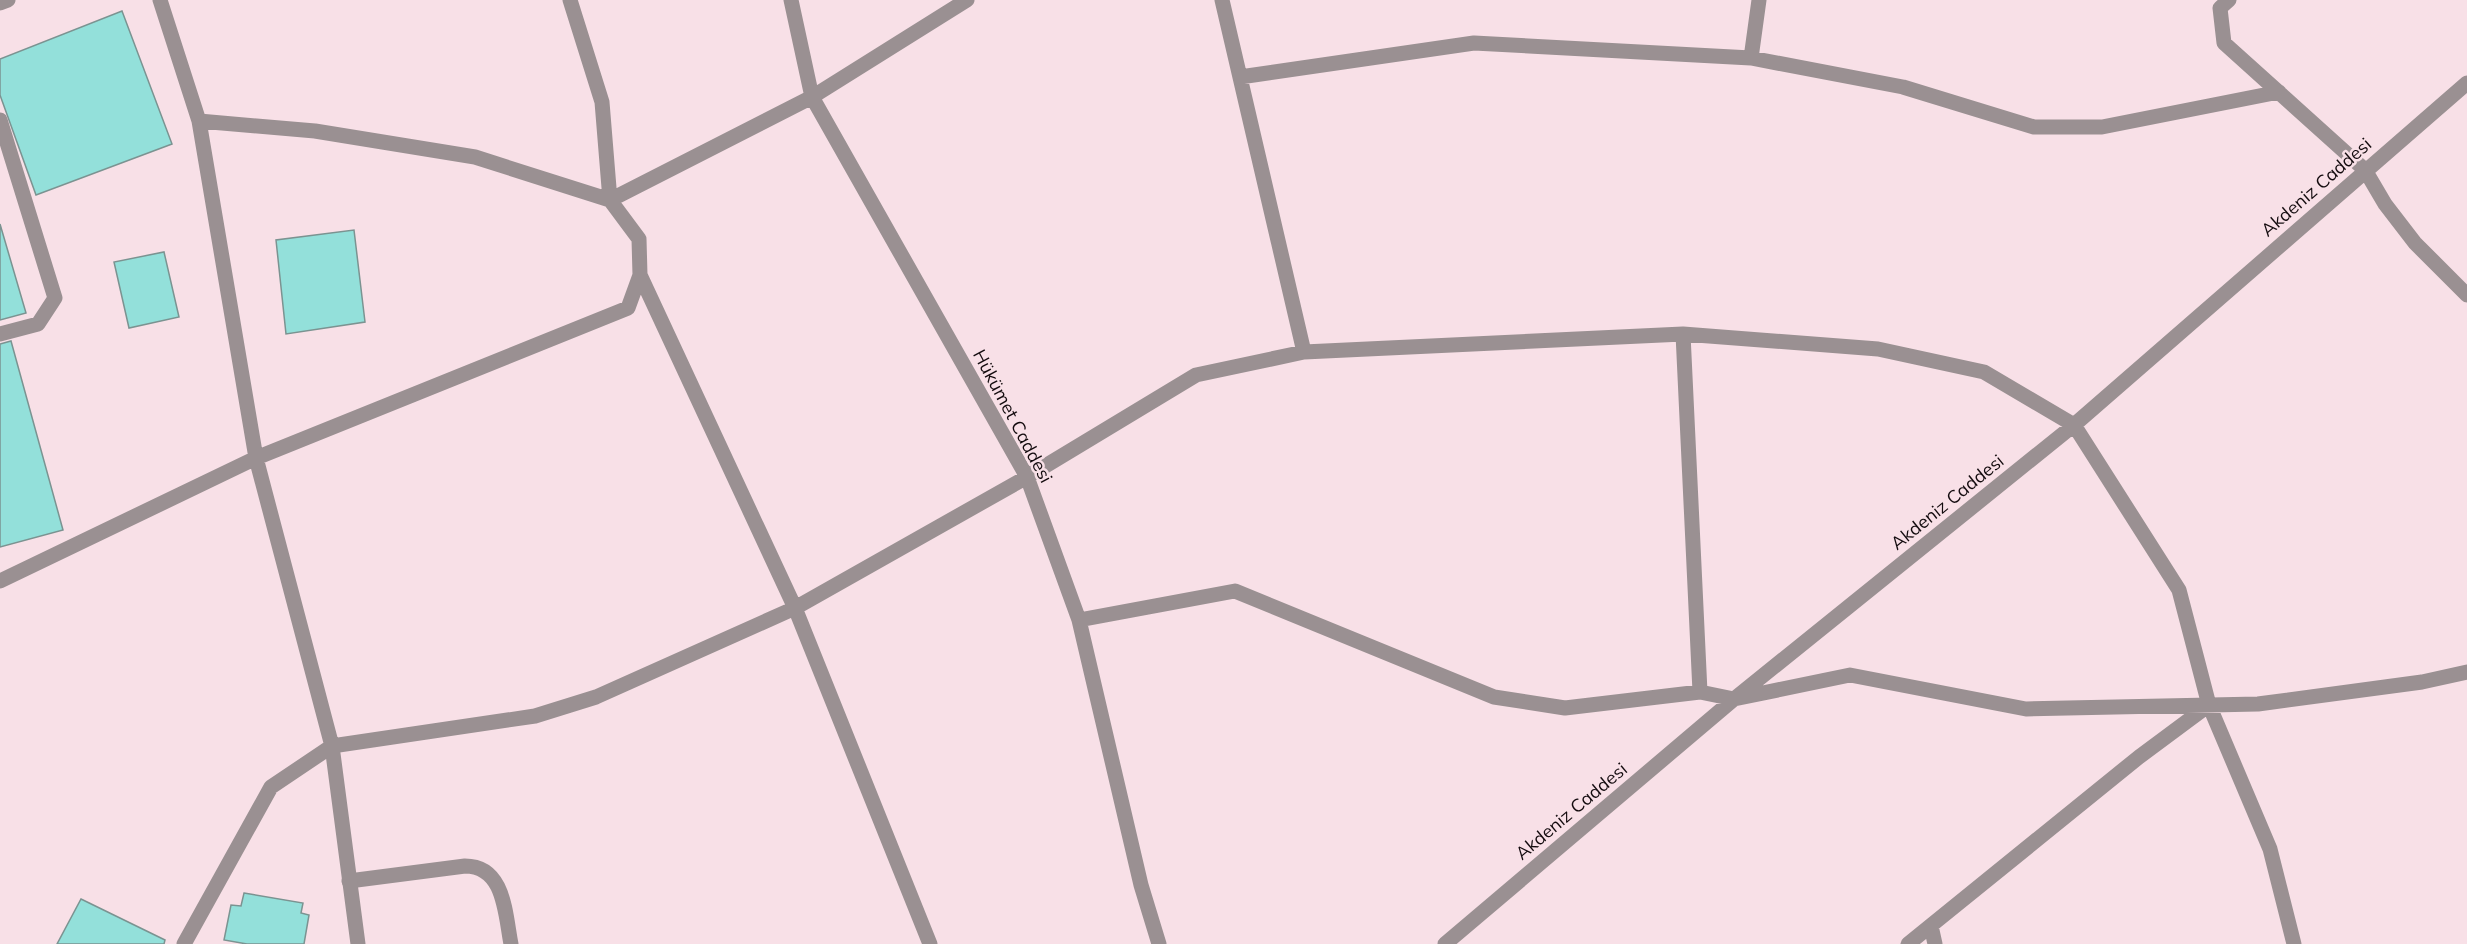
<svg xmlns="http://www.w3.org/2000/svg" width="2467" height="944" font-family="Mulish,sans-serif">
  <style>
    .building { fill: #93e0da; stroke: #7b9391; stroke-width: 1.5 }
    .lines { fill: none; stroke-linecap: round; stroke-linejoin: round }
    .lane { stroke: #9a9092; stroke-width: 15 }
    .street { stroke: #9a9092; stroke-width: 15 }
    .labels { text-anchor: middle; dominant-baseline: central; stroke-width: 5; stroke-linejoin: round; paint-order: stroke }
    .street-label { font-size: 18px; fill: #130b0e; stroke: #f8e0e7 }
  </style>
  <rect width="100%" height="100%" fill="#f8e0e7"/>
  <path class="building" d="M122 11 172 144 36 195 0 95V59Z
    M0 224 26 313 0 320Z
    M354 230 365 322 286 334 276 240Z
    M164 252 179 317 129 328 114 262Z
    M11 341 63 530 0 547V344Z
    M244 893 303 903 301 913 309 915 304 944H247L224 940 231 905 241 906Z
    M81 899 165 940 164 944H57Z"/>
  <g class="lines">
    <path class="lane" d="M349 881 465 866C505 866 505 914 511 944"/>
    <path class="street" d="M160 0 199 121 256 458 332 746 358 944
      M570 0 602 102 610 200 812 97 967 0
      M791 0 812 97 1027 477 1079 620 1141 885 1159 944
      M1222 0 1304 352
      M2229 0 2220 8 2224 43 2365 170 2385 204 2415 243 2467 295
      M0 3 8 0
      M1751 58 1759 0
      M1240 77 1474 43 1751 58 1903 87 2034 127H2102L2279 92
      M0 120 55 298 38 324 0 334
      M640 275 795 608 930 944
      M1683 334 1700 692
      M0 581 256 458 628 308 640 275 639 239 610 200 475 157 315 131 199 121
      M1079 620 1235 591 1494 697 1565 708 1700 692 1734 699 1850 675 2026 709 2258 704 2422 682 2467 672
      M1931 926 1935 944
      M184 944 271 787 332 746 535 716 596 697 795 608 1027 477 1196 375 1304 352 1683 334 1878 349 1984 372 2074 425 2179 590 2209 705 2270 849 2294 944
      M1445 944 1734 699 2074 425 2467 83
      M1908 944 2139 757 2209 705"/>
  </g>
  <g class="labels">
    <g class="street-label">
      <text transform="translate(2316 187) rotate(-41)">Akdeniz Caddesi</text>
      <text transform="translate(1013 416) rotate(62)">Hükümet Caddesi</text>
      <text transform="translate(1947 502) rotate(-39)">Akdeniz Caddesi</text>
      <text transform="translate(1571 811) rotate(-40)">Akdeniz Caddesi</text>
    </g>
  </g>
</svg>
